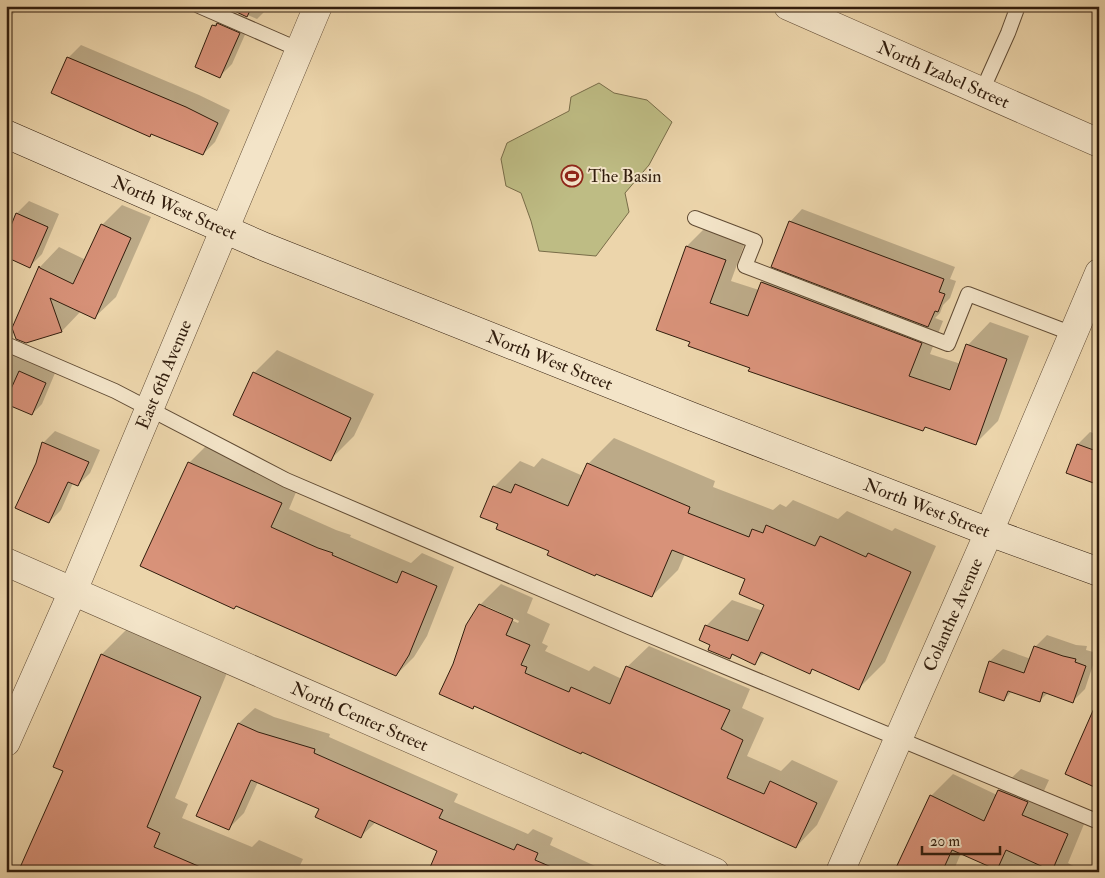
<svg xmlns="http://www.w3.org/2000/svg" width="1105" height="878" font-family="'IM FELL Double Pica',serif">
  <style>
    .green { fill: #bebc84; stroke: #786c48 }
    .shadow { fill: #0003; fill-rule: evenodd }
    .building { fill: #d89279; stroke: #311d0d }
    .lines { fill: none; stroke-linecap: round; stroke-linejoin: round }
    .lane-casing { stroke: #604b34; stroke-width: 16 }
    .street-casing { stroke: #604b34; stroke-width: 29 }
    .secondary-casing { stroke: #311d0d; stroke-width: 29 }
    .lane { stroke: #f3e4c8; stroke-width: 14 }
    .street { stroke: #f3e4c8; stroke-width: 28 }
    .secondary { stroke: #f3e4c8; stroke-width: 28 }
    .labels { text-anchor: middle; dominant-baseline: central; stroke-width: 4; stroke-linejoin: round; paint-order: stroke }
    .street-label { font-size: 18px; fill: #311d0d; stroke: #f3e4c8 }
    .poi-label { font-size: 18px; fill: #311d0d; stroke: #f3e4c8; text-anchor: start }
  </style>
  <rect width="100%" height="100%" fill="#ecd5ab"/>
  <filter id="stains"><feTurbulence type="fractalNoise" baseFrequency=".004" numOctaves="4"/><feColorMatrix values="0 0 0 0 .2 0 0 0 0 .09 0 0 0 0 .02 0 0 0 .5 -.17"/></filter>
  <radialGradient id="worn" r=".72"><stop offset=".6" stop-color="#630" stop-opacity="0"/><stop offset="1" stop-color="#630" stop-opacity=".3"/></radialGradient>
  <path class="green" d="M599 83 614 93 647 100 672 122 649 165 625 193 629 212 596 256 539 251 531 221 521 193 506 186 501 159 507 143 569 111 571 97Z"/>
  <path class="shadow" d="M6 6H18L15 12 6 21Z
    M226 6H270L257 19Z
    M231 12 251 21 232 64 220 76 213 26 226 13 228 14Z
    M81 45 199 95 230 110 215 142 203 154 152 133 150 135 53 92 68 58Z
    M29 201 59 214 42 254 30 266 6 240 17 213Z
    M122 205 151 217 116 297 95 317 81 311 62 331 26 342 14 328 40 267 59 247 86 260 102 225Z
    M802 209 955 267 950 279 956 281 950 298 943 305 940 313 935 318 943 321 930 354 961 364 968 345 990 322 1029 336 998 421 976 443 927 426 923 430 752 367 691 342 657 330 687 246 709 224 747 237 731 281 759 290 762 282 777 268 790 222Z
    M277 350 374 394 354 436 331 459 254 373Z
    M6 351 55 373 42 404 32 414 10 404 6 411Z
    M55 431 100 450 90 473 78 485 73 483 61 510 49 522 37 463 43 443Z
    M1090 432 1099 435V484L1068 472 1078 444Z
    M614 438 715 481 713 487 773 510 780 504 786 507 793 500 838 519 847 511 892 531 895 528 936 546 885 662 859 688 814 668 810 672 765 652 754 663 733 654 730 658 712 644 706 626 732 600 763 611 766 604 747 578 685 554 678 570 652 596 550 550 499 524 494 487 520 461 534 467 542 458 583 476 588 464Z
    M208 444 299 485 289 509 336 530 351 535 350 537 411 563 422 553 454 567 427 636 414 657 396 675 237 605 142 566 189 463Z
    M501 584 533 598 527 613 550 624 542 643 548 646 545 651 589 671 594 666 622 679 627 667 649 646 750 689 742 708 764 718 747 756 781 771 792 760 838 781 817 825 796 847 698 802 476 705 473 708 480 605ZM486 606 519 621 518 623 486 609Z
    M131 625 229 668 175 798 188 804 182 818 252 847 259 840 303 859 297 872H20L65 771 55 766 102 654Z
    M1047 635 1076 645 1087 646 1086 650 1097 653 1085 689 1073 701 1048 693 1039 701 1012 691 1004 700 980 692 990 661 1003 649 1031 659 1035 647Z
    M255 708 274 717 330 734 329 737 458 794 454 802 528 834 533 829 553 838 550 845 608 872H429L439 850 376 822 360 837 321 809 258 782 244 813 229 828 198 815 239 723Z
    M1021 769 1049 780 1043 793 1089 812 1068 863 1085 872H1002L961 853 953 872H895L931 796 953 774 997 795 999 790Z"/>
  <path class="building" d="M224 6H252L247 17Z
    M217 23 240 33 220 78 195 67 212 25 216 26Z
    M67 57 186 107 218 123 203 155 151 134 150 137 51 93Z
    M16 213 48 227 30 268 6 257V238Z
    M789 221 944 279 939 292 945 294 938 312 935 311 928 327 771 267Z
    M101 224 131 238 95 319 50 298 62 332 26 343 16 339 12 328 39 266 40 268 73 284Z
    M686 246 726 260 710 303 748 316 761 282 922 343 909 376 950 390 966 344 1007 359 976 445 925 427 923 431 748 371 750 368 688 346 690 342 656 330Z
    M19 371 46 383 32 415 6 404V400Z
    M253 372 351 418 331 461 233 415Z
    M42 442 89 462 78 486 68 482 49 523 15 508 36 463Z
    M1077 444 1099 452V485L1066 473Z
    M188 462 282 503 271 527 318 548 333 553 332 555 397 583 402 571 437 586 409 655 396 676 236 606 234 609 140 566Z
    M587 463 690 507 688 513 749 537 752 529 763 533 766 525 815 546 820 536 866 557 868 553 911 572 859 690 812 669 810 674 761 652 755 665 732 654 730 659 708 650 710 645 699 640 705 625 748 641 764 605 739 594 745 579 672 550 652 597 596 574 595 576 547 555 549 551 496 529 498 524 480 517 493 486 511 493 515 484 568 506Z
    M479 604 513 619 506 635 530 645 521 665 527 667 525 673 569 692 571 687 610 704 626 666 730 710 721 729 743 740 727 778 764 794 770 781 817 803 796 848 582 752 581 754 474 706 473 709 439 694 453 664 466 625Z
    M1034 646 1063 656 1076 659 1075 662 1086 666 1073 703 1043 692 1040 702 1008 691 1004 701 979 692 989 661 1024 673Z
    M101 654 201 697 147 827 160 833 154 847 212 872H18L63 771 53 767Z
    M1099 697V789L1065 774Z
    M238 723 258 732 315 749 314 753 443 810 439 818 514 850 517 844 538 853 535 860 563 872H428L437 851 369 820 361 838 315 817 319 809 251 780 229 830 196 816Z
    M998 790 1028 802 1022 815 1068 834 1052 871 1006 850 997 870 952 850 942 872H894L930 795 984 821Z"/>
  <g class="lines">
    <g class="lane-casing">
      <path id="lane" d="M199 6 300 50
        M982 91 1008 33 1018 6
        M695 218 755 241 745 266 948 344 968 294 1073 334
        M6 344 115 391 286 480 629 627 1099 822"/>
    </g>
    <g class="street-casing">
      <g id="street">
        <path id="s1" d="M788 6 1099 143"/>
        <path id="s2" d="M6 562 715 872"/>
        <path id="s3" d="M6 742 73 591 318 6"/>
        <path id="s4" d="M840 872 989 532 1099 273"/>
      </g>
    </g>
    <g class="secondary-casing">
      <g id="secondary">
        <path id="s5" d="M6 134 265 247 693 417 989 532 1099 572"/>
      </g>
    </g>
    <use href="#lane" class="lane"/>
    <use href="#street" class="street"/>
    <use href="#secondary" class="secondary"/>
  </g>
  <defs>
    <g id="stadium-ring" transform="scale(1.125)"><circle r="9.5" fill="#f3e4c8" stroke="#8f2418" stroke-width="1.5"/><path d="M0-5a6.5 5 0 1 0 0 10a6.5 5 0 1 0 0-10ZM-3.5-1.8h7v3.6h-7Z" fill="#8f2418"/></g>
  </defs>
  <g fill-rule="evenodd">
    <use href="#stadium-ring" x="572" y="176"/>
  </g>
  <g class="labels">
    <g class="street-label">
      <text stroke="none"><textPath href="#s1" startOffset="170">North Izabel Street</textPath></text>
      <text stroke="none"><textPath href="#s5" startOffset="184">North West Street</textPath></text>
      <text stroke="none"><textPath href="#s5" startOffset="589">North West Street</textPath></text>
      <text stroke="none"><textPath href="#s3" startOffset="400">East 6th Avenue</textPath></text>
      <text stroke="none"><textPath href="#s5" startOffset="994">North West Street</textPath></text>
      <text stroke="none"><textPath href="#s4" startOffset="281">Colanthe Avenue</textPath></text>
      <text stroke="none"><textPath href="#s2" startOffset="386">North Center Street</textPath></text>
    </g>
    <g class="poi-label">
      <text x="588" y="176">The Basin</text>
    </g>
  </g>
  <rect width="1105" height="878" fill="none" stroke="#ecd5ab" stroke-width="25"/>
  <rect x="8" y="8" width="1090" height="863" fill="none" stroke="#311d0d" stroke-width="2.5"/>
  <rect x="12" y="12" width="1080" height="853" fill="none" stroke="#311d0d"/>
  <path d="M922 846v8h78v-8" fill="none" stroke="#311d0d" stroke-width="2.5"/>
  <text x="930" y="846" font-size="15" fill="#311d0d" stroke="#f3e4c8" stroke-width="4" paint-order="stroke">20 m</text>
  <rect width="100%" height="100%" filter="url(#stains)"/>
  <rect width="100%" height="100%" fill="url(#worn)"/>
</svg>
